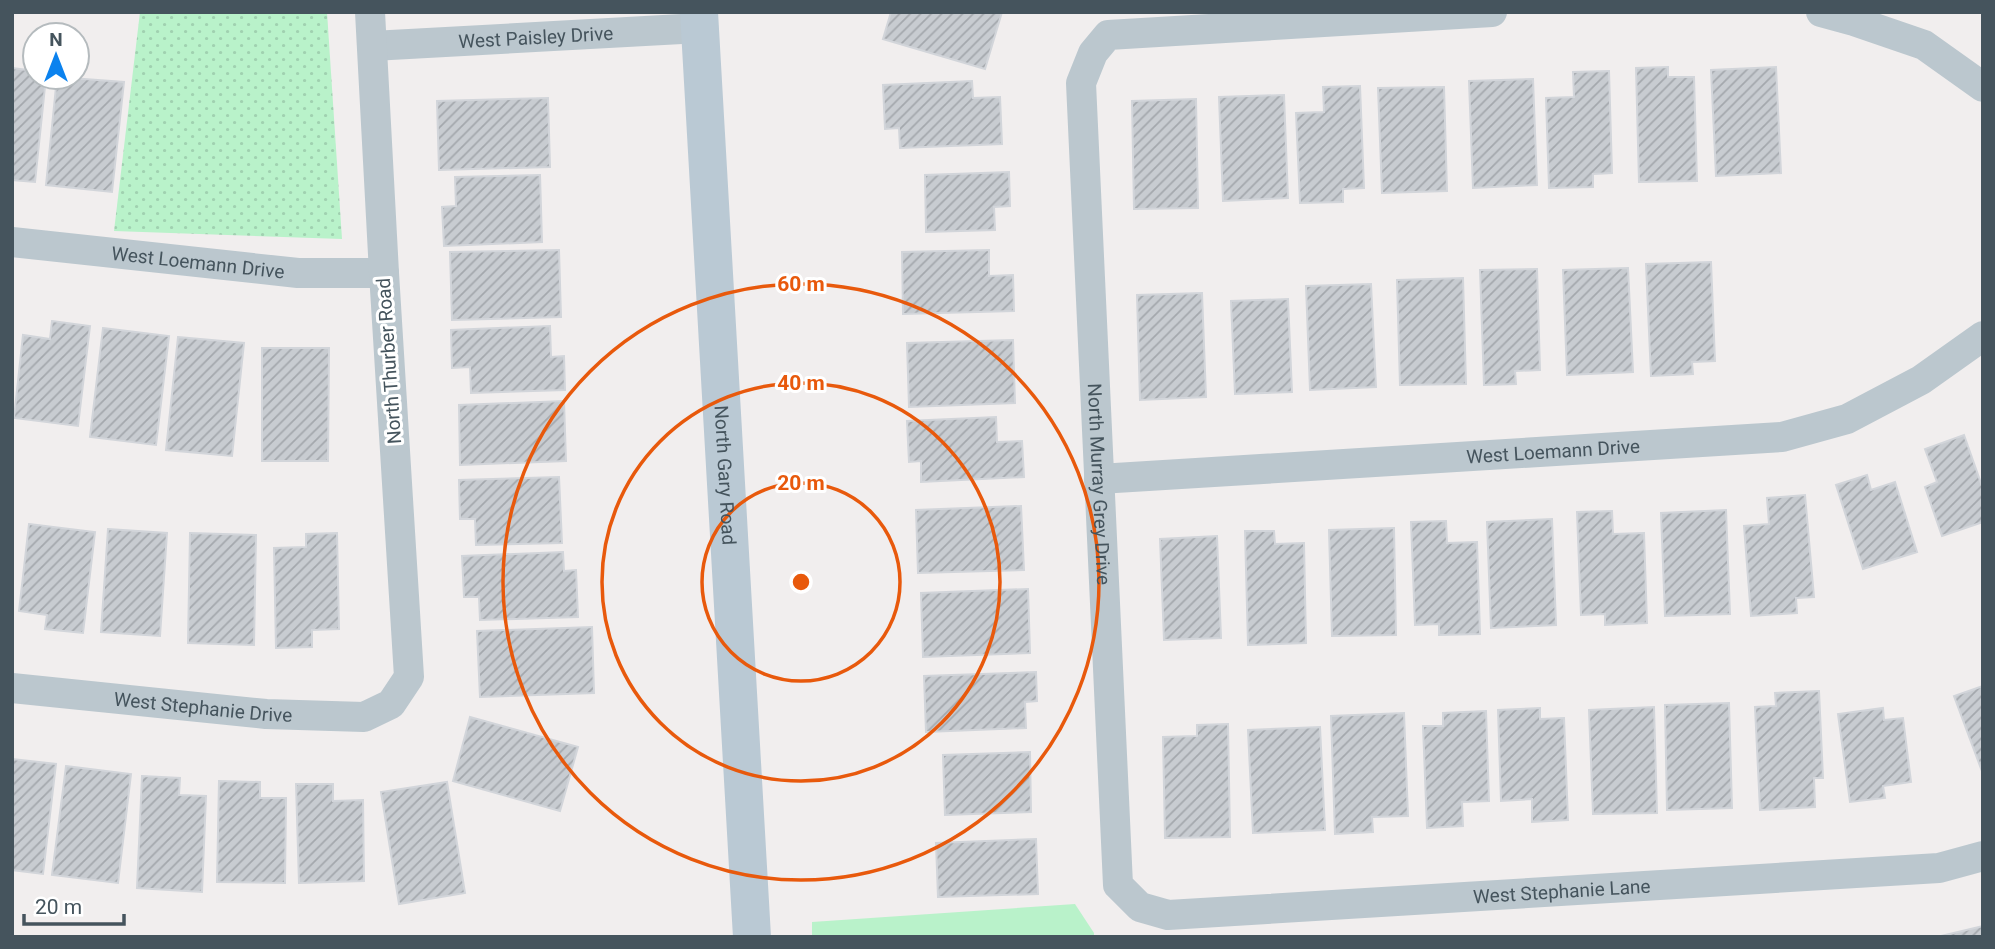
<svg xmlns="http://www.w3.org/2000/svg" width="1995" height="949" font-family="Roboto,sans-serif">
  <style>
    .green { fill: #b9f2ca }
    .park { fill: url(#park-dots) }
    .building { fill: url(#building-hatch); stroke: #d2d5da; stroke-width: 2 }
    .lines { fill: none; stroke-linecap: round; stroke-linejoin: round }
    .minor { stroke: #bbc7ce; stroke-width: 30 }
    .secondary { stroke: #bac9d4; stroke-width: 38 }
    .ring { fill: none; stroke: #e8590c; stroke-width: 3.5 }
    .labels { text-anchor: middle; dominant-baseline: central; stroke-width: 6; stroke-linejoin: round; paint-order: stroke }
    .street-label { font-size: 19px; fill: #45545d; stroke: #fff }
    .centre { fill: #e8590c; stroke: #fff; stroke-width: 3.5 }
    .ring-label { font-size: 21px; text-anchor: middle; font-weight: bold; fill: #e8590c; stroke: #fff; stroke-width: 6; stroke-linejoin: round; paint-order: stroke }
  </style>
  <defs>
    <pattern id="park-dots" width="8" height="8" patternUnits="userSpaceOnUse" patternTransform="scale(1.75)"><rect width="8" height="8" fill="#b9f2ca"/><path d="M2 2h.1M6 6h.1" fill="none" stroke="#a0d1b0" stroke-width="1.8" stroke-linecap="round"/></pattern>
    <pattern id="building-hatch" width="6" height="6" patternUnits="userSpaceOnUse" patternTransform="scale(1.75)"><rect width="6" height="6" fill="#c8ccd1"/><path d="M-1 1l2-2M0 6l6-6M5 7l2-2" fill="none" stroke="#a4a8ad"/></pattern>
  </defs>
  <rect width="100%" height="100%" fill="#f1eeee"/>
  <path class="green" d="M1075 904 1094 933V937H812V922Z"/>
  <path class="park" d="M140 12H327L342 239 114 231Z"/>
  <path class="building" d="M891 12H1002L985 69 883 39Z
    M1668 67V77H1694L1697 181 1639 182 1636 68Z
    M1776 67 1781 173 1716 176 1711 70Z
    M12 68 35 71V77H46L35 182 12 180Z
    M1609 71 1612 173 1593 174V187L1549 188 1546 98 1574 97 1573 72Z
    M57 77 124 82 112 192 46 185Z
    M1533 79 1537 185 1473 188 1469 81Z
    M972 81 973 98 1000 97 1002 144 900 148 899 128 885 129 883 85Z
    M1360 86 1364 188 1343 189V202L1300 203 1296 113 1324 112 1323 87Z
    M1444 87 1447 191 1382 193 1378 88Z
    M1284 95 1288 198 1223 201 1219 97Z
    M548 98 550 167 439 170 437 101Z
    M1196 99 1198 208 1134 209 1132 101Z
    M1009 172 1010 206 994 207 995 230 926 232 925 175Z
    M540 175 542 242 444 246 442 207 456 206 455 177Z
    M559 250 561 317 452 320 450 252Z
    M989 250V276L1013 275 1014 311 903 314 902 252Z
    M1711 262 1715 361 1692 362 1693 374 1651 376 1646 264Z
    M1628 268 1633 372 1567 375 1563 270Z
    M1537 269 1540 370 1515 371 1516 384 1484 385 1480 270Z
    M1463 278 1466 384 1400 385 1397 280Z
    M1371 284 1376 387 1310 390 1306 286Z
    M1202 293 1206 397 1140 400 1137 295Z
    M1288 299 1292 392 1235 394 1231 301Z
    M52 321 90 326 78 426 14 418 23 335 50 339Z
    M550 326 551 357 564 356 565 390 471 393 470 367 452 368 451 330Z
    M103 328 169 336 156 445 90 437Z
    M178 337 244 343 232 456 166 450Z
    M1013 340 1015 403 909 407 907 343Z
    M262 348H329L328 461H262Z
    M564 401 566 461 460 465 459 405Z
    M996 417 997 442 1022 441 1024 477 921 482V461L909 462 907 421Z
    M1964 435 1983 489V522L1942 536 1925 487 1937 482 1925 449Z
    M1867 475 1871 490 1895 482 1917 552 1863 569 1836 485Z
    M559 477 562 543 476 545 475 519H460L459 480Z
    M1805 495 1814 597 1796 598 1797 613 1751 616 1744 526 1769 524 1767 498Z
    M1021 506 1024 570 918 573 916 510Z
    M1726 510 1730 614 1665 616 1661 513Z
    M1612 511 1613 534 1644 533 1647 623 1605 625V614L1581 615 1577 512Z
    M1552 519 1556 625 1491 628 1487 522Z
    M1446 521 1447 543 1477 542 1480 634 1439 635V624L1415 625 1411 522Z
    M29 524 95 532 83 633 45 629 47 615 19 611Z
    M1394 528 1396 635 1332 636 1329 530Z
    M108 529 167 533 160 636 101 632Z
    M1245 531H1274L1275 544 1304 543 1306 643 1248 645Z
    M190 533 256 535 254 645 188 643Z
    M337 533 339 629 312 630V647L276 648 274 548 306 547V534Z
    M1217 536 1221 638 1164 640 1160 539Z
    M563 552 564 571 576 570 578 617 480 620 479 597H464L462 556Z
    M1028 589 1030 653 923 657 921 593Z
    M592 627 594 693 480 697 477 631Z
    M1036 672 1037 701 1025 702 1026 728 926 732 924 676Z
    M1983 686V774L1954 696Z
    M1819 691 1823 778H1814L1815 807 1760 810 1755 707 1776 706 1775 693Z
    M1729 703 1732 808 1667 810 1665 705Z
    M1654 707 1657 813 1593 814 1589 710Z
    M1540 708V719L1564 718 1568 820 1532 822V799L1501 801 1498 710Z
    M1883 708 1884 720 1903 718 1911 782 1883 786 1885 798 1850 802 1838 714Z
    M1486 711 1489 801 1462 802 1463 826 1427 828 1423 726H1443V713Z
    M1404 713 1408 816 1372 817 1373 832 1335 834 1331 716Z
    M470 717 578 747 560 811 453 781Z
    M1228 724 1230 837 1165 838 1163 737 1197 736V725Z
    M1320 727 1325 830 1253 833 1248 730Z
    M1030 752 1031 812 945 815 943 755Z
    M12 759 56 764 43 874 12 870Z
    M66 766 131 774 118 883 52 875Z
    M142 776 180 778 179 795 206 796 202 892 137 888Z
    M219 781 260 782V798H286L285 883 217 882Z
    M447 782 465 893 399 904 381 792Z
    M296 784H333V801L363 800 364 881 299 883Z
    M1036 839 1038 894 938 897 936 843Z
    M1983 926V937L1941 936Z"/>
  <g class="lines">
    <g class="minor">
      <path id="s1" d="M1492 12 1108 35 1093 53 1081 83 1118 885 1140 907 1168 915 1939 868 1983 856"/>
      <path d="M1821 12 1854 21 1924 45 1983 87"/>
      <path id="s2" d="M372 46 700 28"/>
      <path id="s3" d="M12 242 298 273H384"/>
      <path id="s4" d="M1099 479 1782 437 1847 419 1921 380 1983 336"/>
      <path id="s5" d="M12 688 266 714 364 717 391 704 409 677 384 273 370 12"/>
    </g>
    <path class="secondary" id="s6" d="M699 12 752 937"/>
  </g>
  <g class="ring">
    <circle cx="801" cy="582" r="99"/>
    <circle cx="801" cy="582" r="199"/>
    <circle cx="801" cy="582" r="298"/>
  </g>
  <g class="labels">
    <g class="street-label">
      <text stroke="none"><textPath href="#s2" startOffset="164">West Paisley Drive</textPath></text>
      <text stroke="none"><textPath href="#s3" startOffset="187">West Loemann Drive</textPath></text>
      <text transform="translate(389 361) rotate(-94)">North Thurber Road</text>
      <text stroke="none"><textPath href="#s4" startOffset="455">West Loemann Drive</textPath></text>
      <text stroke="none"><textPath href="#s6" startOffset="464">North Gary Road</textPath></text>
      <text stroke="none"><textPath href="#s1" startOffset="842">North Murray Grey Drive</textPath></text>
      <text stroke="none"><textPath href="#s5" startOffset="192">West Stephanie Drive</textPath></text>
      <text stroke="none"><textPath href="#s1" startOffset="1698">West Stephanie Lane</textPath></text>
    </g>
  </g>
  <circle cx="801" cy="582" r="10" class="centre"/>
  <g class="ring-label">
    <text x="801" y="291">60 m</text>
    <text x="801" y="390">40 m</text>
    <text x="801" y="490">20 m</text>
  </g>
  <rect width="1995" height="949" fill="none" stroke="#45545d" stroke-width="28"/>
  <g transform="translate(56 56)"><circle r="33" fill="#ffffff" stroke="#b5bbbe" stroke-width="2"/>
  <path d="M0-5L12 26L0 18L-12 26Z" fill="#0b82ee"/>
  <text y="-10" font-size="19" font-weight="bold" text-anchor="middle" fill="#45545d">N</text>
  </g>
  <path d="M24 914v10h100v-10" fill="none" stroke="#45545d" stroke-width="3.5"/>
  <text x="35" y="914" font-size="21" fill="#45545d" stroke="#ffffff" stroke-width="5" paint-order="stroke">20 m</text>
</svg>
